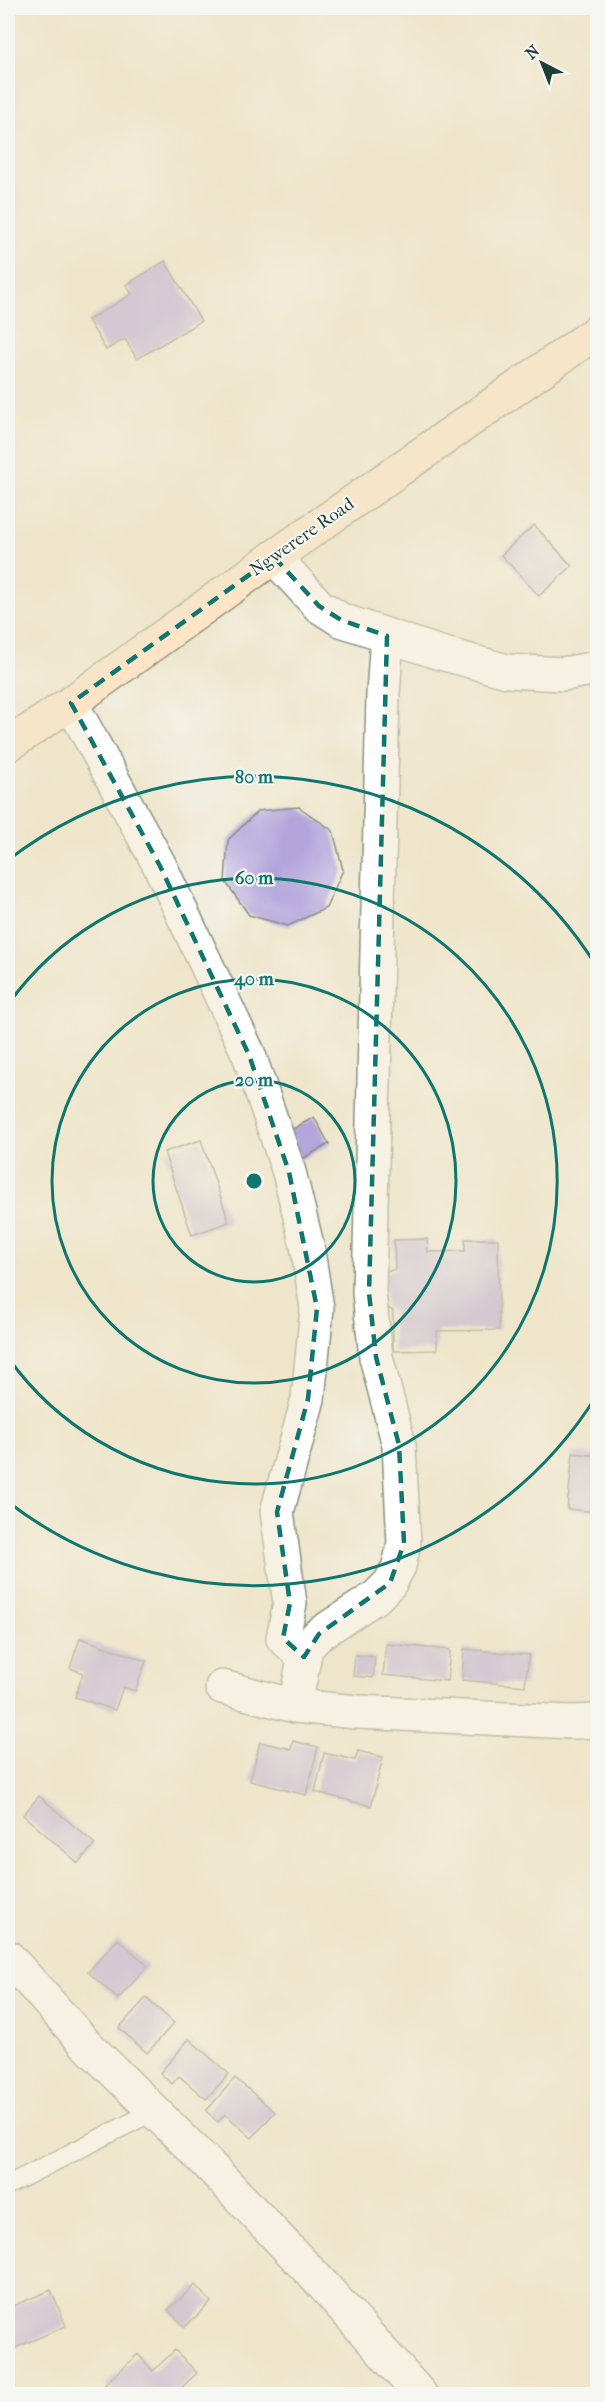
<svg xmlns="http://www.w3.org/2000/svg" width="605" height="2402" font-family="'IM FELL French Canon',serif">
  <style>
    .building { fill: #b3a5dc }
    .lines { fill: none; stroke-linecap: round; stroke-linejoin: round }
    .lane-casing { stroke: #869180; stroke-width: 21 }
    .street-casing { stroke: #869180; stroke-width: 36 }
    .secondary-casing { stroke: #869180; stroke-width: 36 }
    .lane { stroke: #fff; stroke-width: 18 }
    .street { stroke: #fff; stroke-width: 33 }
    .secondary { stroke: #ffe4c6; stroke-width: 33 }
    .marked { fill: none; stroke: #0f766e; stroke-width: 4.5; stroke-dasharray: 12 8; stroke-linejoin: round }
    .ring { fill: none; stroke: #0f766e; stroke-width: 3 }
    .labels { text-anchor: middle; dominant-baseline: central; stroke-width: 4.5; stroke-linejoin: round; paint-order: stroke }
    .street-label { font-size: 18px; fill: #1f3d34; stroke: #f6f6f2 }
    .centre { fill: #0f766e; stroke: #f6f6f2; stroke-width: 3 }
    .ring-label { font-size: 18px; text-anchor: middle; font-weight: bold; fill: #0f766e; stroke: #f6f6f2; stroke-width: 4.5; stroke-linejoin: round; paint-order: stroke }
  </style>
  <rect width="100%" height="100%" fill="#f6f6f2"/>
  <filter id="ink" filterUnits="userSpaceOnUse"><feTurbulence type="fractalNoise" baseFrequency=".0167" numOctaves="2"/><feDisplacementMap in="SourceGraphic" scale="12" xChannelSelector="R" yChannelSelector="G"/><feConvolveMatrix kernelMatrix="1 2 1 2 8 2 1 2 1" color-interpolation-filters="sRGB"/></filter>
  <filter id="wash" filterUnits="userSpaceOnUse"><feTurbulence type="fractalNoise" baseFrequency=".008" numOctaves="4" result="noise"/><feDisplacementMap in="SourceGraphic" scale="24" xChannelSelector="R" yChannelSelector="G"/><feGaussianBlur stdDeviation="1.35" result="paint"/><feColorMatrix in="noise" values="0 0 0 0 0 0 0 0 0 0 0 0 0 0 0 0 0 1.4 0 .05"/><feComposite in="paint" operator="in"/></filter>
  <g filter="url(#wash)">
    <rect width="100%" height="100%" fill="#eee5cb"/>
    <g id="blocks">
      <path class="building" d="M165 261 201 321 137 359 125 339 106 350 88 320 132 294 126 285Z
        M534 525 572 566 539 596 501 555Z
        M299 807 333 831 343 870 326 908 288 926 249 915 225 881 228 840 258 811Z
        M314 1117 329 1144 300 1160 286 1133Z
        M201 1140 229 1222 192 1235 164 1152Z
        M427 1239 428 1252 465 1251V1239H498L499 1330 437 1331V1350L393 1351V1311L386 1307 384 1273 395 1269 394 1240Z
        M573 1453 598 1456V1512L567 1509Z
        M80 1638 146 1661 135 1691 123 1687 115 1710 75 1697 83 1673 70 1668Z
        M386 1644 450 1650 447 1681 383 1675Z
        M464 1649 529 1655 525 1686 462 1680Z
        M355 1655 375 1657 373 1678 353 1676Z
        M293 1741 318 1747 306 1795 250 1781 260 1742 291 1749Z
        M358 1751 383 1757 371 1806 315 1792 324 1753 355 1760Z
        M39 1796 95 1844 78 1863 23 1815Z
        M118 1939 148 1966 118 1999 88 1972Z
        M146 1998 174 2023 147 2053 119 2028Z
        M189 2039 229 2074 206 2099 179 2076 172 2084 160 2073Z
        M235 2078 275 2112 252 2138 225 2114 218 2122 206 2111Z
        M195 2285 211 2302 185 2327 168 2310Z
        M51 2290 66 2326 8 2351V2308Z
        M175 2350 197 2373 175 2394H115L105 2384 138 2354 153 2371Z"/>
    </g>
  </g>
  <g filter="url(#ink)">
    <use href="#blocks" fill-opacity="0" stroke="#869180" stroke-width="1.5"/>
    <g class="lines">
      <g class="lane-casing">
        <path id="lane" d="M8 2185 154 2111"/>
      </g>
      <g class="street-casing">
        <path id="street" d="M274 557 319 606 341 620 437 652 507 671 563 674 598 668
          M71 703 160 866 249 1055 289 1172 307 1245 317 1308 308 1399 277 1512 290 1603 283 1638 304 1657
          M222 1687 295 1706 357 1712 572 1722 598 1721
          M295 1706 306 1648 319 1634 376 1597 390 1583 399 1566 404 1543 399 1445 376 1357 369 1293 383 694 387 636
          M8 1957 85 2043 205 2161 323 2285 420 2394"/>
      </g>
      <g class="secondary-casing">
        <path id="secondary" d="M8 745 71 703 274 557 598 331"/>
      </g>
      <use href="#lane" class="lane"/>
      <use href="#street" class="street"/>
      <use href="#secondary" class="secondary"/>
    </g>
  </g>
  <path d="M0 0H605V2402H0ZM274 557 319 606 341 620 387 636 369 1293 376 1357 399 1445 404 1543 390 1583 319 1634 304 1657 283 1638 290 1603 277 1512 308 1399 317 1308 289 1172 249 1055 160 866 71 703Z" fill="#eee5cb" fill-opacity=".55" fill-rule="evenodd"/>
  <path class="marked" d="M274 557 319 606 341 620 387 636 369 1293 376 1357 399 1445 404 1543 390 1583 319 1634 304 1657 283 1638 290 1603 277 1512 308 1399 317 1308 289 1172 249 1055 160 866 71 703Z"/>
  <g class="ring">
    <circle cx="254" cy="1181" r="101"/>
    <circle cx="254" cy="1181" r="202"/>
    <path d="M9 1003A303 303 0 1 1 9 1359"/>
    <path d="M597 1395A404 404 0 0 1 8 1502M8 860A404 404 0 0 1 597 967"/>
  </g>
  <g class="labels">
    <g class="street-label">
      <text transform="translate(302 537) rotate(-35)">Ngwerere Road</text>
    </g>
  </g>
  <circle cx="254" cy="1181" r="9" class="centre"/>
  <g class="ring-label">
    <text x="254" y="783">80 m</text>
    <text x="254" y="884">60 m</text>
    <text x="254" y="985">40 m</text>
    <text x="254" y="1086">20 m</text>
  </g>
  <rect width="605" height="2402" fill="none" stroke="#f6f6f2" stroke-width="30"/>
  <g transform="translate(542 63) rotate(318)" stroke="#f6f6f2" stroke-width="4.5" paint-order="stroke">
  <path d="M0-4.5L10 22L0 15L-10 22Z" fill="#1f3d34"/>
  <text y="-9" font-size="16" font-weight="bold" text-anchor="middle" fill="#1f3d34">N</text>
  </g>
</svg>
